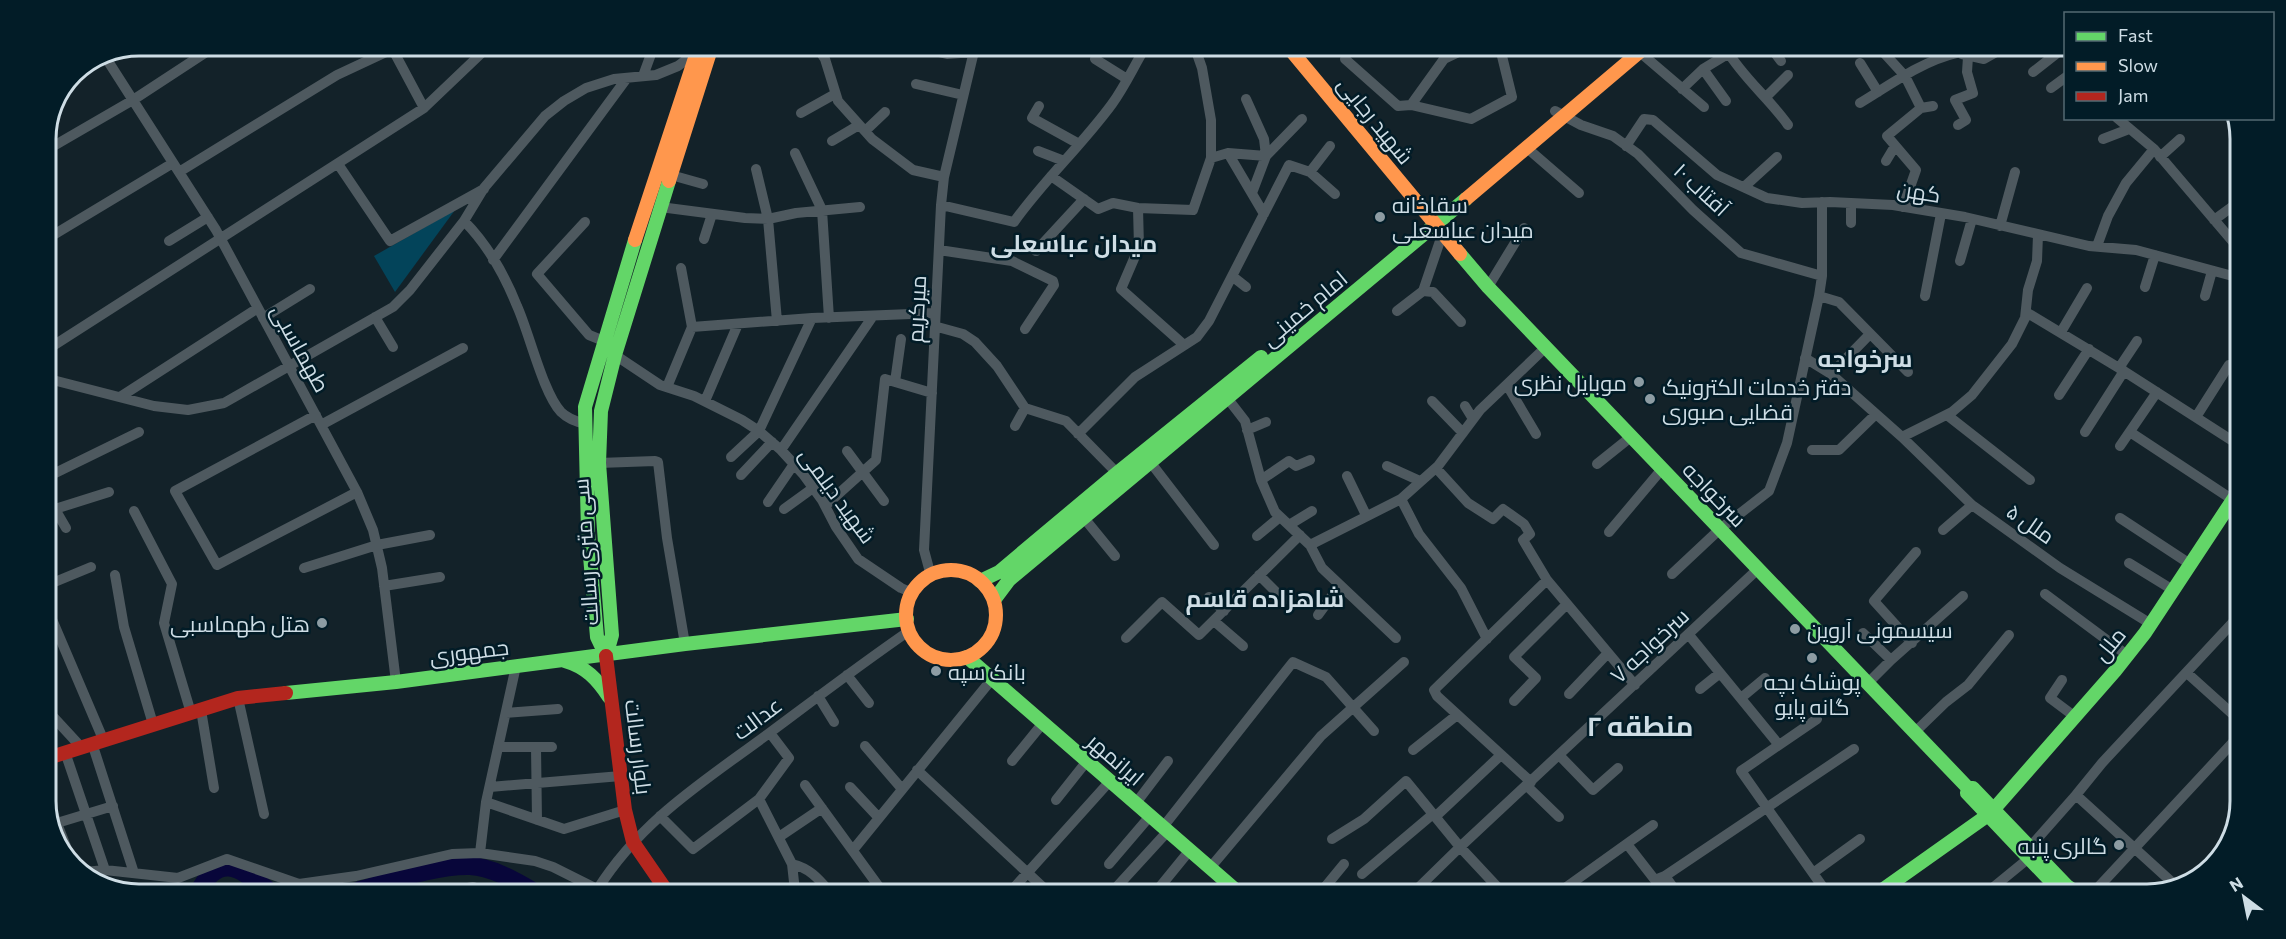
<svg xmlns="http://www.w3.org/2000/svg" width="2286" height="939" font-family="Commissioner,Cairo,sans-serif">
  <style>
    .green { fill: #03445a }
    .lines { fill: none; stroke-linecap: round; stroke-linejoin: round }
    .river { stroke: #08063a; stroke-width: 18 }
    .street { stroke: #4e595f; stroke-width: 10 }
    .fast { stroke: #63d668; stroke-width: 14 }
    .slow { stroke: #ff974d; stroke-width: 14 }
    .jam { stroke: #b3261e; stroke-width: 14 }
    .poi-dot { fill: #8d9ca3; stroke: #021c27; stroke-width: 2 }
    .labels { text-anchor: middle; dominant-baseline: central; stroke-width: 5; stroke-linejoin: round; paint-order: stroke }
    .street-label { font-size: 22px; fill: #cedde5; stroke: #021c27 }
    .poi-label { font-size: 22px; fill: #cedde5; stroke: #021c27; text-anchor: start }
    .neighbourhood-label { font-size: 24px; font-weight: bold; fill: #cedde5; stroke: #021c27 }
    .district-label { font-size: 28px; font-weight: bold; fill: #cedde5; stroke: #021c27 }
    .rim { fill: none; stroke: #cedde5; stroke-width: 3 }
  </style>
  <rect width="100%" height="100%" fill="#132229"/>
  <path class="green" d="M455 210 395 292 374 256Z"/>
  <g class="lines">
    <path class="river" d="M200 889C221 852 241 870 267 889
      M360 890C392 881 437 865 470 866 491 867 514 880 531 890"/>
    <path class="street" d="M817 47 825 59 838 101 872 139 913 170 944 177
      M917 47 947 54 974 52
      M563 49 564 46
      M1636 49 1704 107
      M1726 49C1743 78 1769 98 1788 125
      M1772 49 1781 61
      M393 50 424 108
      M1884 53 1905 76 1921 108
      M1962 54 1984 59 2000 50
      M106 58 216 230 357 492 373 530 382 568 396 682
      M1095 59 1127 79
      M1345 59 1398 106 1411 105 1471 119 1512 97 1500 48
      M1860 63 1878 92
      M1703 69 1726 101
      M2033 72 2061 50
      M643 76 654 46
      M916 84 963 95
      M2051 88 2066 77
      M1682 89 1703 69 1736 49
      M1766 97 1788 75
      M1246 99 1264 139 1266 156
      M1860 103C1890 85 1922 61 1957 53
      M1411 105 1444 59 1467 48
      M1039 106 1032 118 1079 144
      M1555 111 1581 125 1613 136 1638 154 1693 210 1741 253 1822 276
      M801 113 835 94
      M2117 118 2154 149 2240 250
      M1958 125 1966 120 1955 100 1973 93 1967 72 1968 57
      M865 131 885 112
      M2103 139 2129 129
      M832 141 859 125
      M1626 146 1644 119 1653 120 1717 175 1767 198 1802 203 1830 202 1893 205 1965 217 2089 246 2136 250 2240 278
      M1527 148 1579 193
      M45 151 133 100 217 45
      M1038 151 1064 161
      M795 153 822 210 829 318
      M1228 153 1264 214
      M2160 157 2180 139
      M1211 158 1228 153 1266 156
      M1886 161 1895 146
      M338 164 390 241 484 189
      M756 169 768 219 777 321
      M179 172 337 75 399 46
      M1310 172 1330 146
      M671 175 703 184
      M1051 176 1098 209 1113 203 1138 208 1193 210 1211 158V120L1202 68 1195 48
      M1744 187 1777 157
      M1252 193 1266 156 1302 119
      M941 205 1014 222C1044 180 1082 145 1112 104 1125 86 1134 66 1145 48
      M660 207 745 218 768 219 796 213 860 207
      M1903 207 1916 170 1887 136 1921 108 1933 106
      M1138 208 1139 247 1121 289 1184 345
      M2214 220 2240 201
      M464 221C487 244 505 276 517 306 529 332 543 393 561 412 568 419 576 421 585 424
      M585 222 537 274 589 335 604 341
      M1851 223V203
      M2000 226 2015 172
      M704 239 712 214
      M45 240 173 163
      M169 241 208 217
      M2097 246 2108 216 2126 183 2154 149
      M939 250 1012 261 1053 281 1054 285 1025 329
      M1036 251 1084 199
      M493 260 627 78
      M1960 261 1972 219
      M1232 276 1246 287
      M1488 287 1524 228
      M2145 287 2155 255
      M1423 291 1433 292 1461 322
      M1819 296 1839 302 1908 372
      M1925 296 1941 214
      M2205 296 2212 271
      M1397 311 1423 291 1442 235
      M2026 312 2119 368 2239 445
      M375 317 393 347
      M263 318 310 289
      M934 326 963 334 975 342 997 366 1025 408 1066 421 1117 473
      M692 327 812 318 935 313
      M2061 332 2087 288
      M45 351 424 108 489 46
      M615 355 660 385 694 396 742 420 759 431 781 450 803 474 822 500 836 527 858 559 901 588 913 593
      M1805 358 1831 374 1902 437 1972 505 2060 568 2151 624
      M2119 368 2137 341
      M1831 374 1870 334
      M45 378 154 406 188 410 224 403 393 307 410 290 464 221 484 188 545 116 564 101 586 88 614 79 656 75 678 66 695 53
      M895 382 901 339
      M1507 385 1536 434
      M667 387 692 327 681 268
      M2059 395 2089 349
      M120 397 258 308
      M1228 399 1245 421 1261 480 1275 512 1310 545 1322 568 1396 638
      M705 401 738 324
      M1432 401 1463 433
      M1465 406 1473 419
      M316 415 175 491 217 565 357 492
      M1947 415 2030 480
      M2196 417 2229 365 2239 368
      M321 425 463 348
      M1015 426 1025 408
      M1247 430 1266 422
      M2085 432 2124 371
      M2130 432 2233 500
      M1078 434 1135 377 1197 337 1209 321 1289 165 1310 172 1335 194
      M1902 437 1952 412 1972 395 2012 344 2025 318 2028 290 2037 261 2038 235
      M2120 446 2157 392
      M781 450 873 316
      M1812 450H1839L1876 414
      M847 451 884 501
      M731 457 759 431 812 318
      M599 463 655 461 658 462 667 538 685 644
      M1151 463 1214 545
      M1597 464 1632 436
      M1387 466 1420 481
      M1436 468 1468 503 1493 519 1503 509 1524 524 1530 534 1523 540 1547 580 1635 685
      M741 475 772 442
      M1347 476 1366 515
      M45 478 139 432
      M1261 480 1289 461 1296 466 1310 460
      M45 492 66 528
      M1401 499 1419 534 1461 588 1487 639
      M768 502 794 464
      M825 506 876 460 885 379 932 393
      M55 509 109 492
      M784 509 813 488
      M134 511 172 584 164 623 191 713
      M1084 518 1115 556
      M2120 518 2190 564
      M1289 525 1312 511
      M1943 530 1972 505
      M1609 532 1662 469
      M1257 536 1280 517
      M1310 545 1401 499 1438 466 1480 410 1546 347
      M2129 563 2173 590
      M304 568 377 545 430 535
      M1672 574 1720 529 1769 491 1787 443 1819 296 1822 276V202
      M115 575 124 627 153 724
      M1259 575 1284 600
      M931 576 924 550 941 205 944 177 975 47
      M45 586 91 567
      M384 586 440 577
      M2045 594 2127 655
      M1209 597 1224 611
      M45 603 103 739
      M1318 615 1340 585
      M1214 621 1243 646
      M1863 633 1891 660
      M1689 635 1779 745
      M1126 638 1162 602 1199 635 1300 535
      M1912 643 1874 601 1916 552
      M2187 673 2237 718
      M847 675 869 703
      M2062 680 2050 698 2074 716
      M1868 683 1891 660 1963 596
      M1700 689 1720 673
      M1569 694 1608 653
      M818 696 834 722
      M238 698 264 814
      M1741 698 1765 678
      M1514 701 1536 678 1514 657 1567 604
      M45 708 81 747
      M201 710 214 788
      M506 713 558 709
      M1817 719 1741 771 1827 893
      M1915 732 1946 702 1968 685 2009 635
      M92 743 134 873
      M865 746 902 789
      M498 747H552
      M536 747 537 820
      M1413 750 1457 715
      M65 752 105 870
      M1559 755 1593 790 1618 768
      M1012 761 1043 723
      M917 770 1047 891
      M1531 782 1437 696 1434 690 1547 580
      M805 785 882 891
      M1527 786 1559 817
      M490 787 621 776
      M850 787 879 818
      M45 793 73 864
      M2076 795 2175 885
      M759 799 792 864 795 891
      M1056 800 1087 761
      M486 802 564 829 625 810
      M1136 803 1168 761
      M660 816 693 849 759 799 789 758 770 733
      M1435 817 1501 755
      M57 823 113 806
      M1163 827 1293 662 1326 677 1374 731
      M779 837 822 808
      M1332 839 1364 819 1406 781 1460 847 1502 892
      M1627 844 1655 880 1665 876 1854 749
      M2030 847 2076 795 2102 763 2237 618
      M853 850 992 679
      M480 853 486 802 516 666
      M792 864C809 868 818 878 829 891
      M1109 864 1150 816
      M1210 868 1321 736 1404 662
      M85 872 105 870 178 878 227 859 299 884 356 876 452 854 480 853 535 861 553 867 597 889
      M1813 873 1860 839
      M1362 874 1433 814
      M1665 876 1677 893
      M1159 888 1190 850
      M458 890 473 887 481 890
      M597 890C641 820 703 782 768 734 815 699 861 664 909 631
      M694 890H729
      M1011 891 1110 781
      M1113 891 1168 831
      M1321 892 1344 864
      M1414 892 1460 847 1758 569
      M1558 893 1653 825
      M1985 894 2029 858
      M2092 894 2237 738"/>
    <path class="fast" d="M1460 254 1488 287 1968 788
      M980 581 999 572 1117 473 1261 357
      M994 600 1009 580 1466 199
      M606 656 597 637 588 533 585 407 635 240
      M606 656 612 635 599 463 601 411 615 355 669 181
      M967 657 1238 892
      M565 661C586 667 597 679 609 697
      M286 693 396 682 685 644 907 619
      M1994 809 2115 671 2145 633 2238 492
      M1878 893 1988 815
      M2063 894 1967 793 1968 788H1973L2067 886 2079 894"/>
    <path class="slow" d="M1289 48 1460 254
      M669 181 712 46
      M1466 199 1643 49
      M635 240 699 46
      M906 615a45 45 0 1 1 90 0a45 45 0 1 1-90 0Z"/>
    <path class="jam" d="M606 656 625 810 633 842 666 890
      M45 759 238 698 286 693"/>
  </g>
  <g class="poi-dot">
    <circle cx="1380" cy="217" r="6"/>
    <circle cx="1639" cy="382" r="6"/>
    <circle cx="1650" cy="399" r="6"/>
    <circle cx="322" cy="623" r="6"/>
    <circle cx="1795" cy="629" r="6"/>
    <circle cx="1812" cy="658" r="6"/>
    <circle cx="936" cy="671" r="6"/>
    <circle cx="2119" cy="845" r="6"/>
  </g>
  <g class="labels">
    <g class="street-label">
      <text transform="translate(1376 120) rotate(51)">شهید رجایی</text>
      <text transform="translate(1702 189) rotate(43)">۱۰ آفتاب</text>
      <text transform="translate(1919 191) rotate(9)">کهن</text>
      <text transform="translate(1304 308) rotate(-40)">امام خمینی</text>
      <text transform="translate(916 309) rotate(-87)">میرکریم</text>
      <text transform="translate(301 348) rotate(61)">طهماسبی</text>
      <text transform="translate(1715 494) rotate(46)">سرخواجه</text>
      <text transform="translate(838 495) rotate(54)">شهید دیلمی</text>
      <text transform="translate(2031 523) rotate(35)">ملل ۵</text>
      <text transform="translate(585 552) rotate(-94)">سی متری رسالت</text>
      <text transform="translate(2109 644) rotate(-51)">ملل</text>
      <text transform="translate(1649 645) rotate(-43)">سرخواجه ۷</text>
      <text transform="translate(469 651) rotate(-7)">جمهوری</text>
      <text transform="translate(757 718) rotate(-37)">عدالت</text>
      <text transform="translate(639 747) rotate(83)">بلوار رسالت</text>
      <text transform="translate(1116 759) rotate(41)">ایرانمهر</text>
    </g>
    <g class="poi-label">
      <text x="1392" y="204">سقاخانه<tspan x="1392" dy="25">میدان عباسعلی</tspan></text>
      <text x="1627" y="382" text-anchor="end">موبایل نظری</text>
      <text x="1662" y="386">دفتر خدمات الکترونیک<tspan x="1662" dy="25">قضایی صبوری</tspan></text>
      <text x="310" y="623" text-anchor="end">هتل طهماسبی</text>
      <text x="1807" y="629">سیسمونی آروین</text>
      <text x="948" y="671">بانک سپه</text>
      <text x="1812" y="681" text-anchor="middle">پوشاک بچه<tspan x="1812" dy="25">گانه پایو</tspan></text>
      <text x="2107" y="845" text-anchor="end">گالری پنبه</text>
    </g>
    <g class="neighbourhood-label">
      <text x="1074" y="242">میدان عباسعلی</text>
      <text x="1865" y="357">سرخواجه</text>
      <text x="1265" y="597">شاهزاده قاسم</text>
    </g>
    <g class="district-label">
      <text x="1640" y="725">منطقه ۲</text>
    </g>
  </g>
  <path d="M0 0H2286V939H0ZM139 56H2147A83 83 0 0 1 2230 139V801A83 83 0 0 1 2147 884H139A83 83 0 0 1 56 801V139A83 83 0 0 1 139 56Z" fill="#021c27" fill-rule="evenodd"/>
  <path class="rim" d="M139 56H2147A83 83 0 0 1 2230 139V801A83 83 0 0 1 2147 884H139A83 83 0 0 1 56 801V139A83 83 0 0 1 139 56Z"/>
  <rect x="2064" y="12" width="210" height="108" fill="#021c27" stroke="#546973" stroke-width="1.5"/>
  <rect x="2076" y="32" width="30" height="9" fill="#63d668" stroke="#546973" stroke-width="1.5"/>
  <text x="2118" y="42" font-size="18" fill="#cedde5">Fast</text>
  <rect x="2076" y="62" width="30" height="9" fill="#ff974d" stroke="#546973" stroke-width="1.5"/>
  <text x="2118" y="72" font-size="18" fill="#cedde5">Slow</text>
  <rect x="2076" y="92" width="30" height="9" fill="#b3261e" stroke="#546973" stroke-width="1.5"/>
  <text x="2118" y="102" font-size="18" fill="#cedde5">Jam</text>
  <g transform="translate(2244 897) rotate(328)" stroke="#021c27" stroke-width="4.5" paint-order="stroke">
  <path d="M0-4.5L10 22L0 15L-10 22Z" fill="#cedde5"/>
  <text y="-9" font-size="16" font-weight="bold" text-anchor="middle" fill="#cedde5">N</text>
  </g>
</svg>
